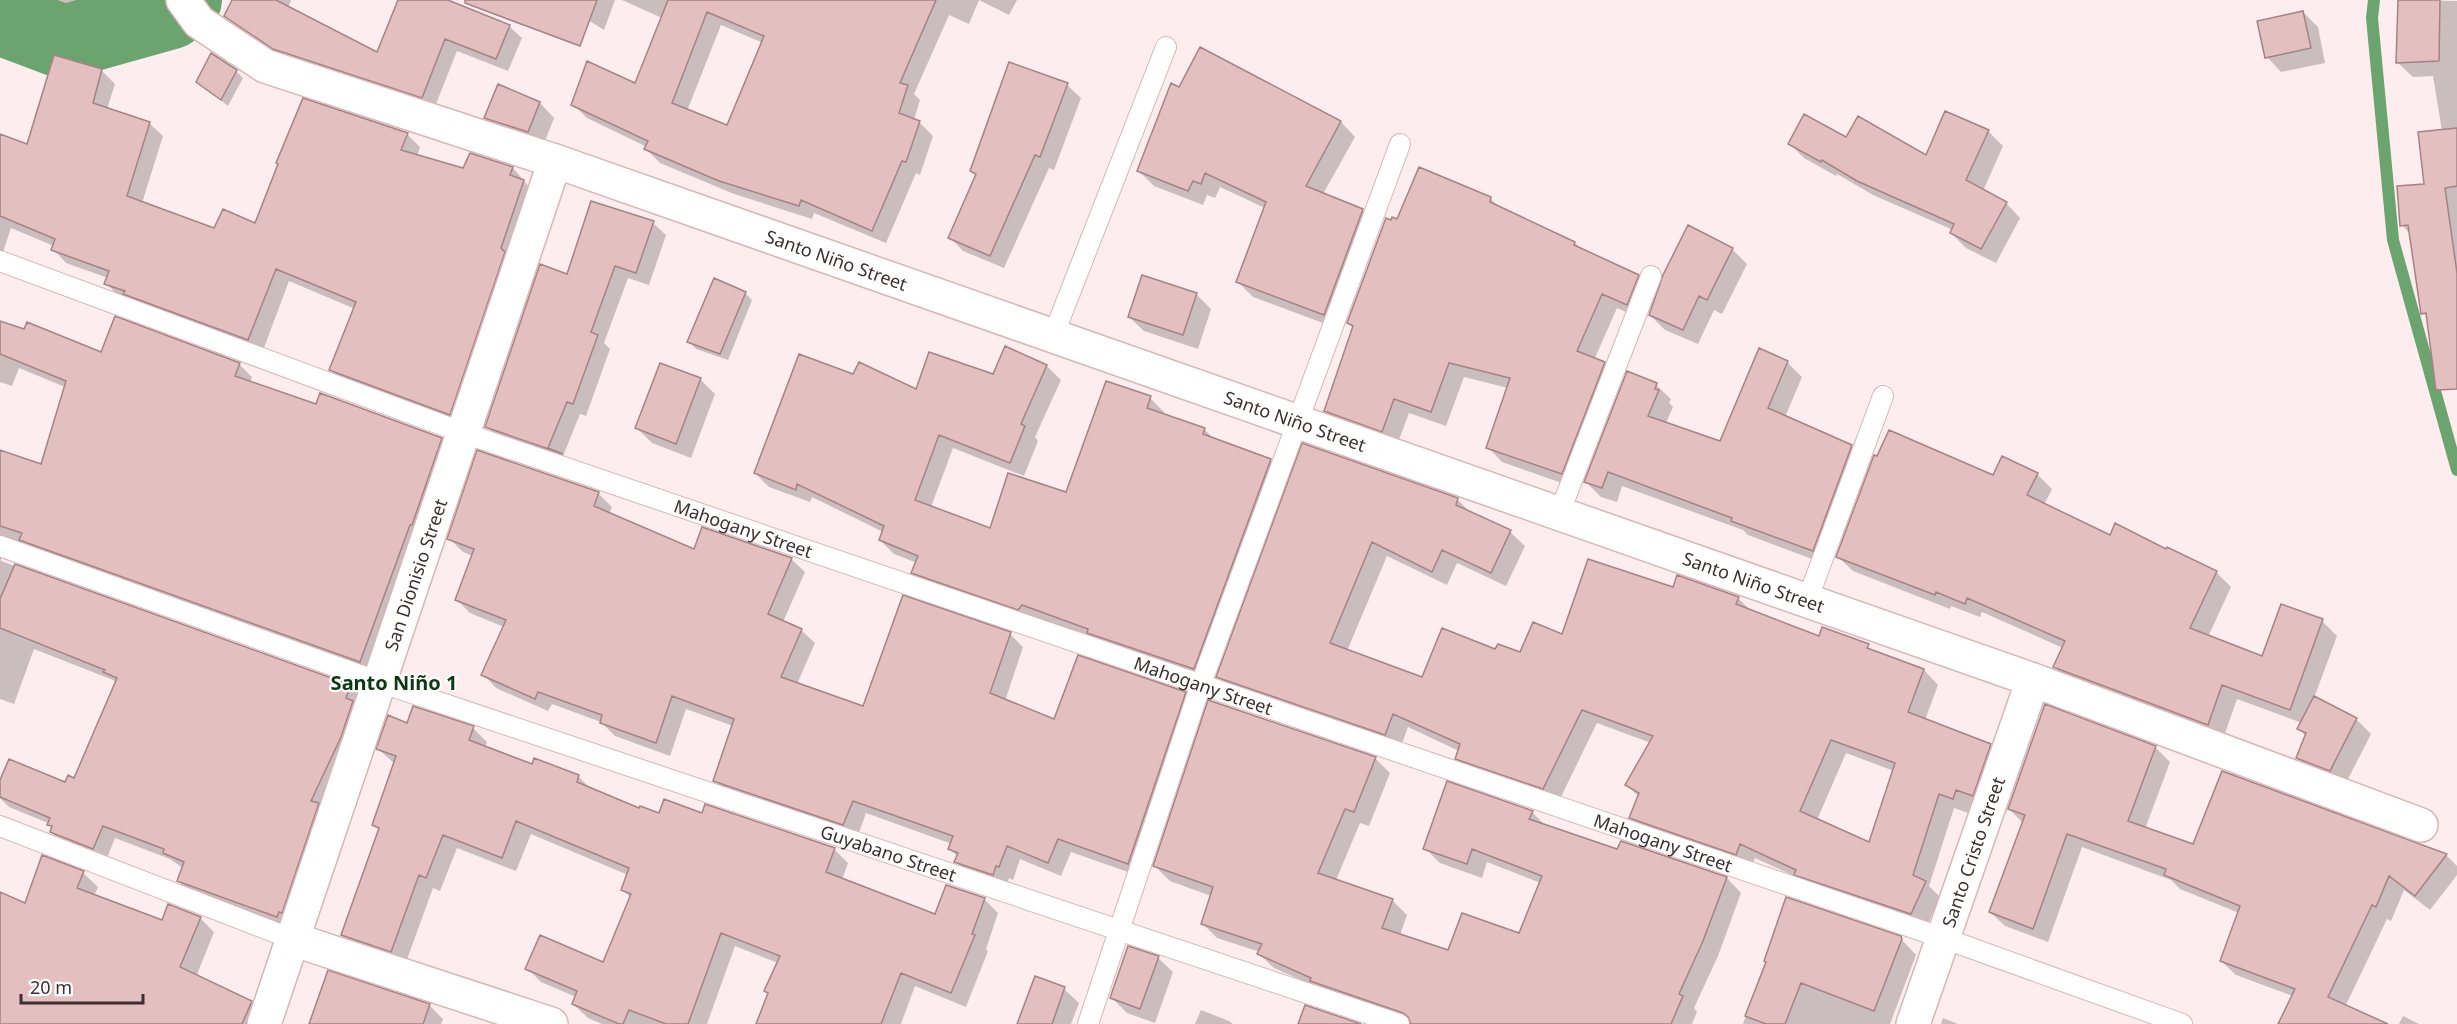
<svg xmlns="http://www.w3.org/2000/svg" width="2457" height="1024" font-family="'Noto Sans',sans-serif">
  <style>
    .shadow { fill: #0003; fill-rule: evenodd }
    .lines { fill: none; stroke-linecap: round; stroke-linejoin: round }
    .stream { stroke: #6ca46f; stroke-width: 12 }
    .river { stroke: #6ca46f; stroke-width: 74 }
    .building { fill: #e4bfc0; stroke: #a58384; stroke-width: 1.5; fill-rule: evenodd }
    .service-casing { stroke: #dab5b6; stroke-width: 22 }
    .minor-casing { stroke: #dab5b6; stroke-width: 36 }
    .tertiary-casing { stroke: #dab5b6; stroke-width: 36 }
    .service { stroke: #fff; stroke-width: 20 }
    .minor { stroke: #fff; stroke-width: 33 }
    .tertiary { stroke: #fff; stroke-width: 33 }
    .labels { text-anchor: middle; dominant-baseline: central; stroke-width: 4.5; stroke-linejoin: round; paint-order: stroke }
    .street-label { font-size: 18px; fill: #3d2f30; stroke: #fff }
    .neighbourhood-label { font-size: 20px; font-weight: bold; fill: #0c3812; stroke: #fff }
  </style>
  <rect width="100%" height="100%" fill="#fdedee"/>
  <path class="shadow" d="M29 0H144L122 29 87 3 41 14Z
    M234 0H291L288 8 378 54 400 0H444L509 26 522 38 508 71 457 51 434 109 287 61 238 28 225 16Z
    M556 0H615L604 30Z
    M622 0H1017L1009 15 979 0 969 24 949 15 914 94 920 100 914 120 919 122 933 136 920 175 916 173 886 243 814 213 812 219 734 194 660 163 646 149 647 147 587 118 573 104 636 86 662 18ZM721 25 763 43 728 127 687 111Z
    M2400 0 2457 1V342L2423 313 2411 235 2402 225 2426 185 2442 131 2433 76 2413 77 2398 63Z
    M2303 12 2318 27 2325 63 2281 72 2267 57Z
    M1201 49 1341 122 1355 137 1323 194 1362 210 1377 225 1339 329 1253 297 1238 282 1265 208 1220 187 1215 198 1207 195 1203 205 1154 186 1139 171Z
    M101 70 115 84 107 109 149 123 163 136 142 203 215 230 256 225 407 134 420 147 417 156 464 170 471 155 513 168 536 195 463 427 344 383 331 370 355 309 289 281 262 353 119 297 106 283 108 278 66 263 53 249 54 246 11 228 3 252 0 251V136L28 146Z
    M236 71 243 78 228 106 198 82Z
    M1067 85 1081 98 1054 170 1049 168 1004 268 963 251 950 237 976 176 971 171Z
    M540 103 554 118 543 146 500 132 486 118Z
    M1988 131 2003 146 1983 191 2006 203 2020 218 1996 263 1966 248 1951 233 1953 230 1873 195 1837 174 1836 176 1804 158 1790 144 1846 139 1927 157Z
    M1491 199 1500 208 1575 243 1583 251 1638 276 1652 291 1642 319 1617 308 1594 360 1604 364 1619 378 1576 488 1502 462 1488 447 1508 388 1464 377 1446 426 1409 413 1397 445 1340 425 1325 411 1354 328 1348 323 1398 221Z
    M653 223 666 235 649 285 628 278 604 343 610 349 586 416 580 414 563 456 571 464 500 440 487 427 568 276Z
    M1732 249 1747 264 1722 314 1714 310 1698 344 1665 330 1650 315Z
    M745 293 752 300 728 360 696 349 688 341Z
    M1196 294 1211 309 1198 349 1144 331 1129 317Z
    M0 322 101 354 239 364 252 377 250 382 317 406 441 439 454 452 372 674 1 554V561L350 686 363 699 290 929 191 894 178 881 183 868 170 859 115 838 106 861 64 845 51 832 53 828 48 823 9 807 0 798V784H66L75 780 116 683 113 680 34 649 14 704 0 699V452L42 466 65 387 19 368 12 386 0 382Z
    M1787 362 1802 377 1785 417 1851 446 1866 461 1828 565 1748 535 1743 530 1622 486 1617 502 1601 497 1586 482 1656 385 1671 399 1669 403 1673 407 1666 423 1721 443Z
    M1047 366 1061 380 1035 437 1038 441 1024 476 953 448 931 507 991 530 1067 494 1150 398 1164 412 1163 415 1204 429 1215 440 1270 460 1284 474 1208 682 1036 618 1033 623 927 587 913 573 917 563 894 554 880 540 883 532 812 497 810 502 769 487 755 473 853 376 916 391Z
    M700 379 715 394 691 458 652 443 637 428Z
    M1303 445 1457 499 1472 514 1510 532 1525 546 1506 586 1457 563 1447 585 1387 556 1347 651 1423 679 1496 651 1520 654 1674 589 1738 598 1752 612 1820 638 1868 646 1874 652 1924 670 1938 685 1925 720 1990 745 2005 760 1987 810 1971 804 1968 813 1954 808 1929 886 1940 897 1926 928 1801 879 1755 858 1751 868 1646 833 1631 818 1639 797 1627 785 1651 743 1597 723 1558 803 1471 773 1456 758 1459 751 1408 727 1400 749 1233 692 1218 677ZM1846 753 1894 771 1870 844 1817 820Z
    M2037 474 2052 489 2044 505 2110 537 2167 551 2216 572 2231 587 2208 637 2263 658 2322 621 2337 636 2314 698 2356 719 2371 734 2345 785 2312 773 2298 758 2306 736 2299 729 2302 723 2237 699 2223 739 2069 682 2055 667 2063 648 1982 612 1980 617 1951 606 1950 609 1853 571 1838 557 1994 477Z
    M598 493 612 507 609 514 695 551 791 559 805 572 783 622 801 630 815 643 797 684 864 708 1010 634 1023 647 1005 701 1055 721 1185 693 1198 707 1142 877 1071 852 1061 876 1020 859 1013 880 1009 878 1006 888 969 875 956 862 958 857 950 849 952 844 866 813 857 838 728 794 715 781 733 726 686 709 670 756 615 736 601 722 552 704 548 711 496 688 483 674 504 627 470 613 457 600 473 556 463 552 449 538Z
    M408 725 473 728 487 742 485 748 533 766 535 760 579 777 592 790 640 810 659 815H703L834 849 848 863 842 880 936 915 984 899 998 913 986 949 988 951 966 1007 915 986 901 1024H757L769 994 766 991 778 963 735 946 707 1024H602L588 1018 573 1004 576 997 541 982 527 968 604 964 631 898 623 890 628 875 531 834 516 871 457 848 440 891 433 888 405 965 356 949 342 935 380 830 374 825 395 764 378 749Z
    M2155 747 2170 762 2145 829 2194 845 2446 855 2457 866V875L2430 910 2404 890 2391 921 2387 919 2345 1007 2384 1024H2280L2293 996 2236 975 2221 961 2239 913 2180 889 2171 880 2082 847 2048 942 2005 926 1990 912 2023 823 2009 809Z
    M1375 758 1390 773 1369 826 1360 823 1336 880 1392 900 1407 915 1400 935 1449 952 1520 935 1541 883 1487 862 1482 878 1440 863 1425 848 1532 812 1547 827 1618 851 1622 842 1727 878 1741 893 1718 956 1694 1008 1697 1012 1692 1024H1410L1329 997 1321 989 1274 968 1259 954 1260 952 1217 938 1202 923 1211 896 1170 881 1155 866Z
    M43 857 83 873 98 887 94 896 163 922 200 918 214 932 196 977 251 1002 265 1017 262 1024H0V894L26 905Z
    M1900 938 1916 955 1890 1024H1743L1767 962Z
    M1158 958 1173 972 1155 1023 1127 1013 1112 998Z
    M1036 978 1064 989 1079 1003 1071 1024H1018Z
    M429 1005 443 1019 441 1024H310Z
    M1201 1010 1229 1021 1233 1024H1195Z
    M2403 1016 2419 1024H2399Z
    M1943 1018 1958 1024H1941Z"/>
  <g class="lines">
    <path class="stream" d="M2374 0 2372 18 2393 240 2457 470"/>
    <path class="river" d="M0 18 64 42 171 12 185 0"/>
  </g>
  <path class="building" d="M232 0H276L377 52 398 0H448L510 25 496 59 445 39 422 98 273 49 224 16Z
    M465 0H597L580 46 465 3Z
    M668 0H936L900 83 908 85 899 113 920 121 906 162 902 161 872 231 801 200 799 206 719 181 644 149 648 141 571 105 587 61 635 83ZM707 12 764 36 727 125 672 103Z
    M2398 0H2440L2439 61 2396 63Z
    M2303 11 2311 48 2265 58 2257 21Z
    M1200 47 1341 121 1306 186 1363 209 1324 315 1236 282 1266 202 1205 173 1201 184 1193 181 1188 191 1137 171 1171 83 1179 87Z
    M211 53 237 70 221 100 196 82Z
    M54 55 102 69 93 103 150 122 127 196 214 228 223 209 255 223 278 164 276 163 303 98 408 133 401 150 463 168 470 153 513 167 510 175 524 180 501 248 505 252 450 415 329 370 356 302 276 269 248 340 123 294 125 291 104 284 109 271 51 250 55 239 0 216V134L27 144Z
    M1009 62 1068 83 1040 157 1035 155 990 256 948 238 976 174 970 171Z
    M498 84 540 102 528 132 484 118Z
    M1945 111 1989 130 1966 180 2007 202 1981 249 1950 233 1954 224 1857 181 1822 160 1821 162 1788 144 1804 114 1846 137 1858 116 1926 155Z
    M2457 128V186L2445 188 2457 273V389L2436 390 2426 313 2421 314 2408 225 2400 226 2397 186 2424 184 2418 132Z
    M1419 167 1491 197 1490 202 1575 242 1574 245 1639 275 1627 305 1602 294 1577 351 1605 362 1562 474 1486 448 1510 378 1449 363 1431 412 1394 399 1382 432 1324 411 1353 326 1347 323 1386 218 1391 220 1392 217 1397 219Z
    M591 201 654 221 636 273 615 266 591 332 598 335 573 404 567 402 548 448 563 454 485 427 540 264 567 274Z
    M1688 225 1733 248 1707 300 1699 296 1683 330 1649 315 1663 275Z
    M1142 275 1197 293 1183 335 1128 317Z
    M714 278 746 292 720 354 687 342Z
    M115 316 240 363 235 376 316 404 320 393 442 438 412 525H410L360 662 19 540 22 533 0 526V450L41 464 66 381 0 354V321L24 329 27 322 101 352Z
    M1005 346 1047 365 1021 424 1025 426 1010 463 939 435 915 500 990 528 1008 473 1066 492 1106 381 1151 396 1147 408 1205 428 1203 434 1271 459 1194 669 1087 633 1088 629 1022 605 1018 610 911 573 918 556 879 540 884 526 797 484 796 490 754 473 799 354 853 374 859 362 916 389 929 352 993 374Z
    M1759 348 1788 361 1768 408 1852 445 1813 551 1731 521 1732 518 1608 472 1602 488 1584 482 1627 371 1657 383 1655 389 1659 390 1648 416 1720 441Z
    M660 363 701 378 676 444 635 428Z
    M1889 430 1993 475 2002 456 2038 473 2027 495 2110 535 2115 523 2166 549 2167 547 2217 571 2190 628 2262 656 2281 604 2323 619 2290 710 2222 685 2208 725 2053 667 2065 641 1967 598 1965 604 1936 592 1935 595 1836 557 1874 455 1877 456Z
    M1302 443 1458 498 1456 505 1511 530 1491 573 1442 550 1432 572 1372 542 1330 643 1422 677 1442 628 1495 649 1498 644 1520 652 1533 622 1562 634 1588 559 1673 587 1677 575 1739 597 1736 604 1819 636 1822 627 1869 644 1867 648 1924 669 1908 712 1991 744 1973 796 1956 790 1953 799 1939 794 1913 875 1926 881 1911 914 1794 875 1796 870 1740 844 1736 855 1629 818 1639 793 1625 785 1653 736 1582 710 1543 789 1455 759 1460 744 1393 714 1385 735 1216 677ZM1831 740 1895 763 1869 842 1800 811Z
    M477 450 599 492 594 506 694 549 702 527 792 558 768 614 802 629 781 677 863 706 903 595 1011 632 990 693 1054 719 1078 655 1186 692 1128 864 1058 839 1048 863 1007 846 999 867 996 866 993 875 954 862 958 853 948 849 953 836 853 801 843 825 713 781 734 719 672 696 656 743 600 723 602 715 538 692 535 699 481 675 506 620 455 600 474 549 447 539Z
    M15 564 351 685 346 698 353 701 341 737 311 801 319 803 282 913 279 912 277 917 177 881 184 862 163 853 164 849 103 826 93 849 50 832 52 826 47 825 50 818 0 797V780L9 759 65 782 68 775 74 778 117 678 103 672 105 670 0 628V599Z
    M2314 696 2357 718 2330 771 2296 758 2306 733 2297 729Z
    M1208 700 1376 757 1354 812 1345 809 1318 873 1393 899 1382 928 1448 950 1462 913 1519 933 1542 876 1472 849 1467 864 1423 849 1447 781 1533 811 1529 819 1617 849 1621 841 1727 877 1703 941 1679 994 1683 996 1671 1024H1411L1408 1017 1403 1013 1313 982 1310 981 1311 978 1257 954 1262 944 1201 924 1213 887 1153 866Z
    M2045 704 2156 746 2128 821 2193 844 2222 771 2447 854 2415 896 2389 876 2376 907 2372 905 2328 997 2388 1024H2278L2295 989 2220 961 2240 906 2164 875 2166 869 2067 834 2033 929 1989 912 2025 815 2008 809Z
    M413 706 474 726 469 740 532 764 534 758 579 775 577 782 639 808 640 806 659 813 664 799 702 813 705 804 835 848 826 872 935 914 946 885 985 898 972 934 975 935 951 993 901 973 881 1024H756L768 993 764 991 780 956 721 933 688 1024H666L629 1010 623 1024H619L572 1004 577 991 525 969 540 935 603 962 631 894 621 890 629 868 516 821 502 858 443 835 426 878 419 875 391 952 341 935 379 828 372 825 396 756 376 749 388 715 407 723Z
    M42 855 84 871 77 888 162 920 168 904 201 917 180 967 252 1001 242 1024H0V892L25 903Z
    M1786 897 1901 936 1902 939 1874 1011 1801 983 1785 1024H1766L1745 1016 1766 962 1764 961Z
    M1128 946 1159 956 1140 1009 1110 998Z
    M328 970 430 1004 423 1024H309Z
    M1035 976 1065 987 1052 1024H1017Z
    M1305 1005 1361 1024H1298Z"/>
  <g class="lines">
    <g class="service-casing">
      <g id="service">
        <path id="s1" d="M0 261 464 433 1943 938 2182 1024"/>
        <path d="M1053 336 1166 47"/>
        <path d="M1559 514 1651 276"/>
        <path id="s2" d="M0 546 379 682 1399 1024"/>
        <path d="M1807 601 1883 396"/>
        <path d="M0 826 292 939"/>
        <path d="M1088 1024 1201 684 1400 144"/>
      </g>
    </g>
    <g class="minor-casing">
      <path id="minor" d="M2033 680 2421 825
        M292 939 551 1024"/>
    </g>
    <g class="tertiary-casing">
      <g id="tertiary">
        <path id="s3" d="M183 0 199 22 265 66 555 161 2033 680 1913 1024"/>
        <path id="s4" d="M264 1024 555 161"/>
      </g>
    </g>
    <use href="#service" class="service"/>
    <use href="#minor" class="minor"/>
    <use href="#tertiary" class="tertiary"/>
  </g>
  <g class="labels">
    <g class="street-label">
      <text stroke="none"><textPath href="#s3" startOffset="710">Santo Niño Street</textPath></text>
      <text stroke="none"><textPath href="#s3" startOffset="1196">Santo Niño Street</textPath></text>
      <text stroke="none"><textPath href="#s1" startOffset="790">Mahogany Street</textPath></text>
      <text stroke="none"><textPath href="#s4" startOffset="474">San Dionisio Street</textPath></text>
      <text stroke="none"><textPath href="#s3" startOffset="1682">Santo Niño Street</textPath></text>
      <text stroke="none"><textPath href="#s1" startOffset="1276">Mahogany Street</textPath></text>
      <text stroke="none"><textPath href="#s1" startOffset="1762">Mahogany Street</textPath></text>
      <text stroke="none"><textPath href="#s2" startOffset="940">Guyabano Street</textPath></text>
      <text transform="translate(1973 852) rotate(-71)">Santo Cristo Street</text>
    </g>
    <g class="neighbourhood-label">
      <text x="394" y="682">Santo Niño 1</text>
    </g>
  </g>
  <path d="M21 994v9h122v-9" fill="none" stroke="#3d2f30" stroke-width="3"/>
  <text x="30" y="994" font-size="18" fill="#3d2f30" stroke="#ffffff" stroke-width="4.5" paint-order="stroke">20 m</text>
</svg>
